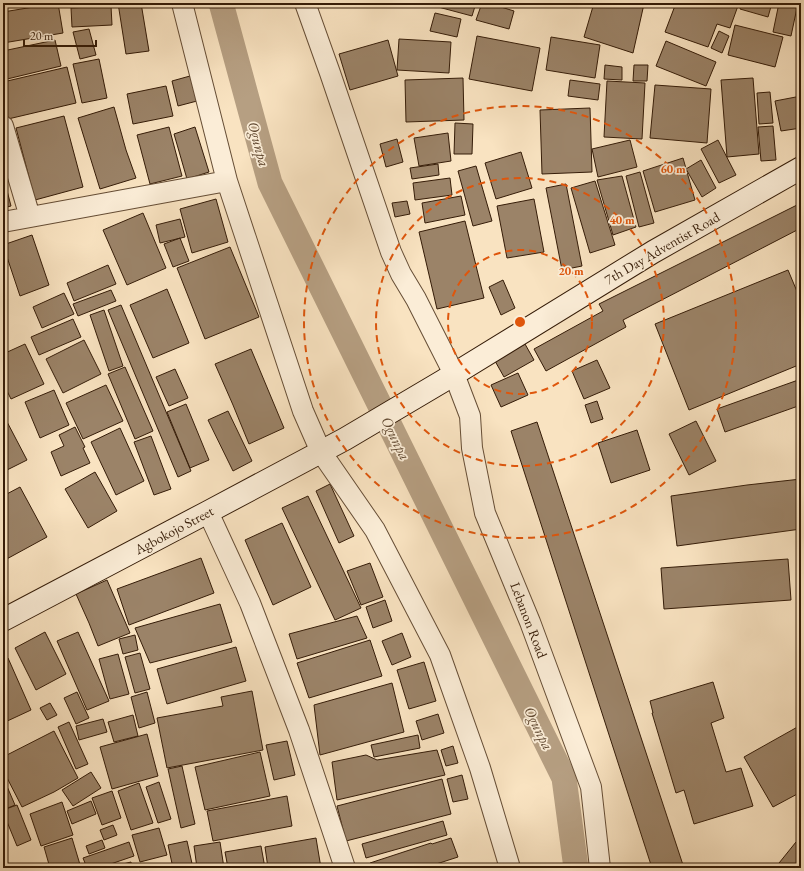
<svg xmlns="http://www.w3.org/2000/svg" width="804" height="871" font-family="'EB Garamond',serif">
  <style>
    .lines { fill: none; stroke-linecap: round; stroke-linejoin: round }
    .canal { stroke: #b69f82; stroke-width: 25 }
    .building { fill: #9b8368; stroke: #351c08 }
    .street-casing { stroke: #664e36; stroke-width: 22 }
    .secondary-casing { stroke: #351c08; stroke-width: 24 }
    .street { stroke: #fbedd7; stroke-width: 20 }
    .secondary { stroke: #fbedd7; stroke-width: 22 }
    .ring { fill: none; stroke: #df560c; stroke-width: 2; stroke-dasharray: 7 5 }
    .labels { text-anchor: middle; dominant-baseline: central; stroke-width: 3.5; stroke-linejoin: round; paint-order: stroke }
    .street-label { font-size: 14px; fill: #351c08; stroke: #fbedd7 }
    .water-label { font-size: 15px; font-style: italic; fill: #624a33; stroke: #fbedd7 }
    .centre { fill: #df560c; stroke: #fbedd7; stroke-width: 2 }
    .ring-label { font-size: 12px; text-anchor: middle; font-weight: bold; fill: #df560c; stroke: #fbedd7; stroke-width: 3.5; stroke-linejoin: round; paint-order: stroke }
  </style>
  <rect width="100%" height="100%" fill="#f9e3c1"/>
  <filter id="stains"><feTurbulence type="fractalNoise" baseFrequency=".005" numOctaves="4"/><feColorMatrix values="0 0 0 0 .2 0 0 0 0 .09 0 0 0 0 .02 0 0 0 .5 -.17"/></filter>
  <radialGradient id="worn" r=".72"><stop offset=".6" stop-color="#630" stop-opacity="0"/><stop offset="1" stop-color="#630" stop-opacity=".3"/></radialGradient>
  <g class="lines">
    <path class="canal" d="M221 3 270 183 564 778 576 868"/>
  </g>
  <path class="building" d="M58 3 63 33 3 43V12Z
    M65 3H98L65 7Z
    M118 3H141L149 51 126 54Z
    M428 3H476L472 16 427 4Z
    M482 3H488L514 11 509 29 476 20Z
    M594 3H638L644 4 633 53 584 37Z
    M676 3H739L730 28 717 24 708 47 665 32Z
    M742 3H772L768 17 740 9Z
    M779 3H798L791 36 773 32Z
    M111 6 112 25 72 27 71 8Z
    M435 13 461 19 457 37 430 31Z
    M735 25 783 37 775 67 728 55Z
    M89 29 96 55 80 59 73 32Z
    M719 31 729 36 722 53 711 48Z
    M477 36 540 48 532 91 469 79Z
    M551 37 600 45 595 78 546 70Z
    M399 39 451 42 449 73 397 70Z
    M55 40 61 66 3 80V51Z
    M388 40 398 76 350 90 339 54Z
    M666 41 716 62 706 86 656 66Z
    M99 59 107 98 82 103 73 64Z
    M605 65 622 67V80L604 79Z
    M634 65H648L647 81H633Z
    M67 67 76 103 8 119 3 97V82Z
    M190 76 197 101 178 106 172 81Z
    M463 78 464 120 406 122 405 80Z
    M753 78 759 154 727 157 721 80Z
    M570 80 600 84 598 100 568 96Z
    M607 81 645 83 642 139 604 137Z
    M655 85 711 89 707 143 650 138Z
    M166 86 173 116 133 124 127 94Z
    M770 92 773 123 759 124 757 93Z
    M801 96V128L781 131 775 101Z
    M114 107 126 150 136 178 100 189 78 118Z
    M590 108 592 172 542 174 540 110Z
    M64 116 83 187 35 200 16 128Z
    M455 123 473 124 472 154H454Z
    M773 126 776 160 761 161 758 127Z
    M169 127 182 176 150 184 137 135Z
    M195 127 209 172 187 179 174 134Z
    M448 133 451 161 419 166 414 138Z
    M397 139 403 162 386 167 380 144Z
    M630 140 637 167 598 177 592 149Z
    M718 140 736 175 719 183 701 149Z
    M521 152 532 188 496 199 485 163Z
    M683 158 695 200 655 212 643 171Z
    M701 160 716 188 702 197 686 169Z
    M438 164 439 175 412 179 410 168Z
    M476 166 492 221 473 226 458 171Z
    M640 172 654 223 639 227 626 176Z
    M3 175 11 206 3 208Z
    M622 176 636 227 613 235 597 180Z
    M450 178 452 195 415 200 413 183Z
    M595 181 615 245 590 253 571 188Z
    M566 184 582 266 562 270 546 188Z
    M461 196 465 215 425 223 422 203Z
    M216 199 228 242 192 253 180 209Z
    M534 199 544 252 507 258 497 206Z
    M407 201 410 214 395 217 392 203Z
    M797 205 801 212V228L623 320 626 327 546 371 534 349 603 311 599 304Z
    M143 213 166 268 127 285 103 230Z
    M180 219 185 237 160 243 156 225Z
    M465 221 484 298 437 309 419 232Z
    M32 235 49 285 20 296 3 245Z
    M180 238 189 261 173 267 164 244Z
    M230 247 259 317 205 339 177 268Z
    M108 265 116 284 74 301 67 283Z
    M788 270 801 301V364L689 410 655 324Z
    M503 280 515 308 501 315 489 287Z
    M167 289 189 343 153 358 130 305Z
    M111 290 116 301 78 316 73 304Z
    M64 293 74 314 42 328 33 307Z
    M121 305 191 471 178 477 108 310Z
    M104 310 123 366 109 371 90 315Z
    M73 319 81 337 39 355 31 337Z
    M84 340 101 374 63 393 46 359Z
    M25 344 44 384 11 399 3 383V354Z
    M525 344 534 360 504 377 495 361Z
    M251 349 284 428 249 444 233 405 215 364Z
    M597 360 610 388 584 399 572 371Z
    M125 367 153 431 135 439 108 374Z
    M175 369 188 398 169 406 156 377Z
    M518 373 528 395 501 407 491 385Z
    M801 379V405L725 432 717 409Z
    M106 385 123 421 83 439 66 403Z
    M54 390 69 425 40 438 25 402Z
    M597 401 603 419 591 423 585 405Z
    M186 404 209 460 190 468 167 412Z
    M228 411 252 461 233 471 208 420Z
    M5 418 27 460 3 472V419Z
    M696 421 716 461 689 475 669 434Z
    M537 422 684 868H652L511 431Z
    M75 427 85 447 83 448 90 463 61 476 51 452 64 446 59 435Z
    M120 428 144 481 116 495 91 442Z
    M637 430 650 470 611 483 598 443Z
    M151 436 171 489 154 495 134 442Z
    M95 472 117 511 88 528 65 489Z
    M801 479V529L677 546 671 496 747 485Z
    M330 484 354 536 339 543 316 491Z
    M20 487 47 537 3 561V496Z
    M308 496 361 608 335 620 282 508Z
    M282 523 311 587 273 605 245 540Z
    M201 558 214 593 129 625 117 589Z
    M788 559 791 600 664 609 661 568Z
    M370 563 383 597 361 605 347 571Z
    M107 580 130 633 98 646 89 623 76 594Z
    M385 600 392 621 373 628 366 607Z
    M220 604 232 642 150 663 135 628Z
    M357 616 367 638 297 659 289 634Z
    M45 632 66 674 36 690 15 648Z
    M78 632 109 701 87 710 57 641Z
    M402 633 411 657 392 665 382 641Z
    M135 635 138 650 123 654 119 639Z
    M370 640 382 676 309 698 297 663Z
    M236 647 246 681 167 704 157 669Z
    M140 653 150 689 135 693 125 657Z
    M118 654 129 694 110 699 99 659Z
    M8 658 31 710 3 723V660Z
    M424 662 436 701 409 709 397 670Z
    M713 682 724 718 711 723 726 772 741 768 753 806 694 824 684 790 676 793 652 713H653L650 701Z
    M392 683 404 732 320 755 314 705Z
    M252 691 263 750 167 768 157 718 223 706 221 697Z
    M77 692 89 718 76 724 64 698Z
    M147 692 155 723 139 728 131 697Z
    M50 703 57 715 47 720 40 708Z
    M438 714 444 733 422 740 416 721Z
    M133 715 138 736 114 742 108 722Z
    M103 719 107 732 79 740 76 726Z
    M69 722 88 764 76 769 58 727Z
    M801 725V792L773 807 744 757Z
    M54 731 78 778 54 792 22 807 3 770V757Z
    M147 734 158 776 112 789 100 747Z
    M418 735 420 748 374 757 371 745Z
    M287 741 295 775 274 780 266 745Z
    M453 746 458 763 446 766 441 750Z
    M437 750 445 775 337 800 332 762 366 755 377 760Z
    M260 752 270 796 205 810 195 767Z
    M182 766 195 824 181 828 168 769Z
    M91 772 101 788 73 806 62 790Z
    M462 775 468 799 453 802 447 779Z
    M3 777 15 805 3 810Z
    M442 779 451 814 346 841 337 806Z
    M159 782 171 819 158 823 146 787Z
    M139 783 153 823 131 830 118 791Z
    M112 791 121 818 102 825 92 798Z
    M287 796 292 826 213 841 207 811Z
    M91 801 96 814 72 824 67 811Z
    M62 802 73 835 41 846 30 814Z
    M17 805 31 840 17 846 3 812V810Z
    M443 821 447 835 366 858 362 844Z
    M113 825 117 835 104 840 100 830Z
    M159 828 167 855 140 862 132 835Z
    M72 838 81 868H50L44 847Z
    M316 838 321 868H268L265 847Z
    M451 838 458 857 424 868H372L370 863 431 843 432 844Z
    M102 840 105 848 89 854 86 846Z
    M187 841 193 868H173L168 845Z
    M129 842 134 856 99 868H87L83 858Z
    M220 842 224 868H197L194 846Z
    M796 842 801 846V863L797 868H775Z
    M261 846 265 868H228L225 852Z
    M131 862 132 868H107Z"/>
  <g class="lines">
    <g class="street-casing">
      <path id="street" d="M182 3 227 181 303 411 321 452 375 530 440 655 480 768 510 868
        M305 3 330 73 391 252 401 274 416 299 454 374 470 416 472 448 485 513 530 622 591 787 600 868
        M3 126 30 217
        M3 222 227 181
        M208 512 250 603 299 730 345 868"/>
    </g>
    <g class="secondary-casing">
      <path id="secondary" d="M3 620 208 512 345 439 443 381 653 252 801 168"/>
    </g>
    <use href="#street" class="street"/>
    <use href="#secondary" class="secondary"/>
  </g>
  <g class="ring">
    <circle cx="520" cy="322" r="72"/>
    <circle cx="520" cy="322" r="144"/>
    <circle cx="520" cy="322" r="216"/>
  </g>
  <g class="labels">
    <g class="street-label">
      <text transform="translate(662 248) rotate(-30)">7th Day Adventist Road</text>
      <text transform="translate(174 530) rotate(-28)">Agbokojo Street</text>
      <text transform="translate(529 620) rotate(69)">Lebanon Road</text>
    </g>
    <g class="water-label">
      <text transform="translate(259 144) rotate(75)">Ogunpa</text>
      <text transform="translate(396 438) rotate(64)">Ogunpa</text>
      <text transform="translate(539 728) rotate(64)">Ogunpa</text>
    </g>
  </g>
  <circle cx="520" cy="322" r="6" class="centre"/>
  <g class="ring-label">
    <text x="673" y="173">60 m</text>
    <text x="622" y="224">40 m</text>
    <text x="571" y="275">20 m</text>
  </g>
  <rect width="804" height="871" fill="none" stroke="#f9e3c1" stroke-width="16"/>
  <rect x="4" y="4" width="796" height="863" fill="none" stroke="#351c08" stroke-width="2"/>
  <rect x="8" y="8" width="788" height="855" fill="none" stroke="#351c08"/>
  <path d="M24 40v6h72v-6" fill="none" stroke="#351c08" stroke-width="2"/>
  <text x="30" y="40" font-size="12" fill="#351c08" stroke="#fbedd7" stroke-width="3" paint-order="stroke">20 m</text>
  <rect width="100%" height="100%" filter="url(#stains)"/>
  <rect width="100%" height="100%" fill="url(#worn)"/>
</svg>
